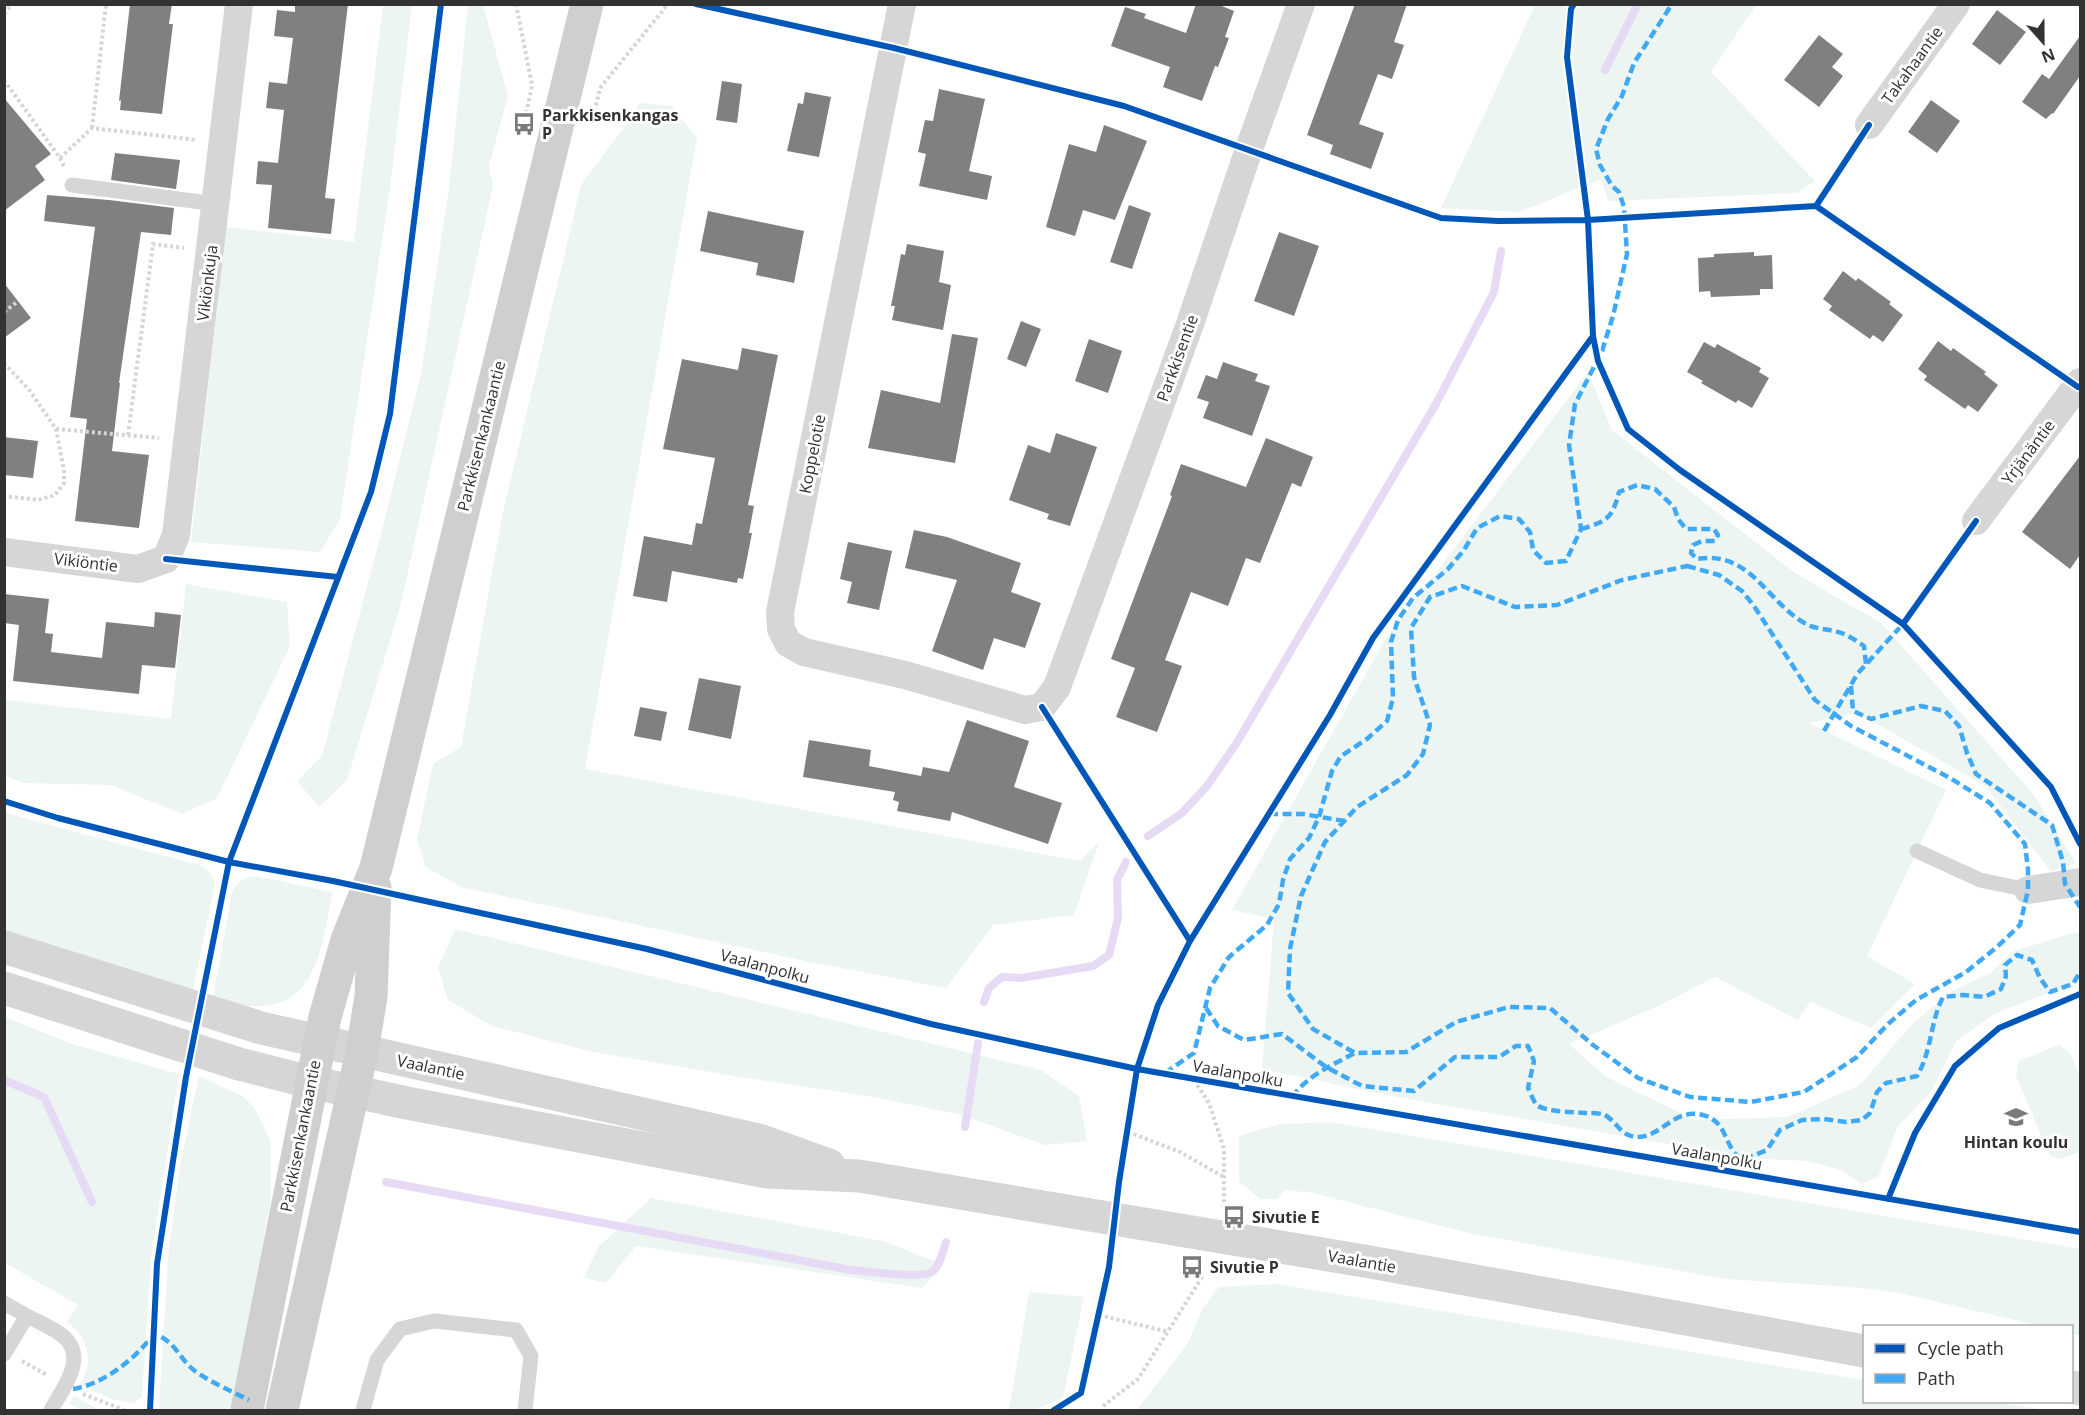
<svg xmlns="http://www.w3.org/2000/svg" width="2085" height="1415" font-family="'Open Sans',sans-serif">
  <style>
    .green { fill: #ecf5f1 }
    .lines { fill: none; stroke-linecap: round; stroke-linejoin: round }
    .stream { stroke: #e6daf4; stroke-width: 8 }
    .building { fill: #808080 }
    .path { stroke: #d5d5d5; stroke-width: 4; stroke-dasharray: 3 3; stroke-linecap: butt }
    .service { stroke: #d6d6d6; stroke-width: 15 }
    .minor { stroke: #d6d6d6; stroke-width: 28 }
    .tertiary { stroke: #d6d6d6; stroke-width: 33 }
    .secondary { stroke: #cfcfcf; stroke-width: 33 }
    .quiet { stroke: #3fa9f5; stroke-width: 4.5; stroke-dasharray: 9 4.5; stroke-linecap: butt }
    .cycleway-casing { stroke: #fff; stroke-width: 10 }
    .cycleway { stroke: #0057b8; stroke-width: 6 }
    .labels { text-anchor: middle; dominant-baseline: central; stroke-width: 6; stroke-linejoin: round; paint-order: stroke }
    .street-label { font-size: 16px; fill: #323232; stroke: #fff }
    .poi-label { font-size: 16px; font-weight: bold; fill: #323232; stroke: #fff; text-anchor: start }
  </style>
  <rect width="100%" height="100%" fill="#fff"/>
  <path class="green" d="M383 5H412L390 188 340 519 320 552 191 542 226 227 354 242Z
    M468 5H483L508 96 489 166 493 186 400 608 347 780 319 807 297 781 322 756 382 530 421 374 449 188Z
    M1535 5H1756L1711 72 1815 181 1797 193 1608 201 1601 179 1519 212 1441 208Z
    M640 103 672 106 697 138 585 769 1080 861 1099 842 1074 915 993 925 946 988 805 961 461 887 426 867 417 840 433 764 461 747 502 516 581 185 625 126Z
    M1588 372 1612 430 1795 573 1881 623 2034 795 2076 863 2051 871 1985 786 1858 713 1809 723 1946 790 1867 956 1915 984 1871 1028 1810 1002 1798 1020 1715 977 1652 1009 1569 1044 1606 1077 1695 1120 1788 1117 1860 1085 1911 1025 1952 991 1990 973 2014 951 2066 935 2080 932V976L2060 988 1996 1013 1956 1041 1931 1092 1898 1126 1878 1177 1861 1184 1842 1170 1807 1161 1748 1158 1397 1097 1262 1069 1274 919 1232 910 1385 640Z
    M186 584 287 602 290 646 217 798 182 814 111 785 24 783 5 776V700L171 719Z
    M5 812 34 821 203 866 210 873 215 883 193 991 5 932Z
    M255 876 333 892C321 943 320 1010 250 1006 238 1006 225 1001 213 998L232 892C238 881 243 878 255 876Z
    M455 929 1041 1070 1079 1096 1087 1141 1045 1145 961 1115 873 1097 740 1077 593 1052 492 1026 448 1000 438 968Z
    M5 1017 72 1044 179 1074 151 1258 142 1397 133 1403 112 1399 80 1385C94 1362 89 1337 67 1322L78 1305 5 1263Z
    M2059 1045 2070 1053 2080 1076V1152L2061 1159 2050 1156 2016 1076 2019 1061Z
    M199 1076 244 1097 255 1109 271 1142V1198L232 1410H159L168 1257 180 1165Z
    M1331 1122 2080 1249V1336L2072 1334V1326H2040L1895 1292 1851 1287 1726 1279 1472 1234 1314 1193 1285 1190 1277 1199H1260L1239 1181V1136L1281 1124Z
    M651 1198 883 1241 944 1265 922 1288 636 1246 606 1283 584 1278 598 1247Z
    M1277 1284 1864 1380V1402H1991L2045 1410H1140L1139 1407 1187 1345 1203 1308 1219 1287Z
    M1029 1292 1084 1297 1063 1398 1034 1410H1009Z
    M74 1396 100 1410H82L69 1404Z"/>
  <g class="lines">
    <path class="stream" d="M1605 70 1638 4
      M1148 836 1182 813 1207 786 1236 744 1437 402 1494 292 1501 251
      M984 1002 989 988 1002 977 1021 978 1093 966 1109 955 1118 918 1117 880 1126 862
      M4 1080 44 1097 92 1202
      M965 1127 978 1043
      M386 1182 851 1270C866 1271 921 1279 932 1272 940 1266 943 1251 946 1242"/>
  </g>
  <path class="building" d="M130 4H172L169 24H173L162 114 120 110 121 100 119 101Z
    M295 4H348L325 198 335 199 331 234 268 228 272 185 256 184 258 161 278 163 284 110 266 108 269 82 287 84 293 38 274 36 277 10 295 12Z
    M1196 4H1217L1234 11 1225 37 1229 38 1218 67 1215 66 1202 101 1163 87 1170 67 1111 46 1125 7 1146 14 1144 18 1186 33Z
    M1355 4H1407L1394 42 1404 45 1392 79 1378 74 1359 124 1384 133 1371 169 1330 154 1333 145 1307 135Z
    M1997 10 2026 32 2000 65 1972 44Z
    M1819 35 1843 54 1832 67 1843 76 1819 107 1784 80Z
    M2080 36V76L2053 114 2052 113 2046 119 2022 102 2042 74 2049 79Z
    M722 81 742 84 737 123 716 120Z
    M939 89 985 99 969 171 992 176 987 200 919 186 926 154 918 152 925 120 933 121Z
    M805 92 831 97 819 157 787 151 798 103 803 104Z
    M4 98 51 154 35 166 45 180 4 211Z
    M1931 100 1960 121 1937 153 1908 132Z
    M1104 125 1147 141 1115 220 1083 210 1075 236 1046 227 1069 144 1096 152Z
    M115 153 180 160 176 189 111 180Z
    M47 195 109 200 174 208 171 235 141 232 119 383H120L112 451 149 455 139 528 75 521 87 419 70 417 95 227 44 221Z
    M1129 205 1151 213 1132 269 1110 262Z
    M708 211 804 231 794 283 756 275 758 263 700 251Z
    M1279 232 1319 246 1294 316 1254 301Z
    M907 244 944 251 939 282 951 285 943 330 892 320 895 306H891L901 254 905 255Z
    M1754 252V256L1772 255 1773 289H1760V295L1711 297 1710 291 1699 292 1698 258 1714 257V254Z
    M1843 271 1856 281 1858 278 1891 302 1889 304 1903 315 1883 342 1873 335 1870 339 1829 310 1832 306 1823 299Z
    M4 283 31 318 4 338Z
    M1021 321 1041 329 1026 367 1007 359Z
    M952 334 978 338 955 463 868 448 881 390 940 403Z
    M1089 339 1122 351 1108 393 1075 381Z
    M1938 341 1951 351 1953 348 1986 372 1984 374 1998 385 1978 412 1968 405 1965 409 1924 380 1927 376 1918 369Z
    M1704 342 1715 348 1717 344 1761 368 1759 372 1769 378 1752 408 1738 400 1736 403 1701 383 1703 381 1687 372Z
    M742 348 778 355 748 505 754 506 749 533H752L743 579 738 578 737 583 672 571 667 602 633 596 644 536 692 545 696 523 702 524 715 458 663 449 682 359 738 370Z
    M1223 362 1258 374 1255 381 1270 386 1252 436 1203 418 1209 402 1197 398 1206 375 1217 379Z
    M1056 433 1097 447 1070 526 1047 519 1049 514 1009 500 1028 445 1050 453Z
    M4 437 38 441 33 478 4 475Z
    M1266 438 1313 457 1301 487 1292 483 1260 563 1246 558 1228 606 1191 592 1165 660 1182 666 1157 732 1116 717 1135 668 1111 659 1172 496 1170 495 1181 464 1246 487Z
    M2080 456V555L2070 569 2022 532Z
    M914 530 947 537 1021 563 1011 592 1041 603 1025 648 994 638 983 670 932 651 957 580 905 568Z
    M848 542 892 551 879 610 847 603 852 582 840 579Z
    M4 594 49 599 45 633 53 634 51 652 102 658 106 622 154 627 155 612 181 615 175 668 142 665 139 694 13 681 19 625 4 623Z
    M699 678 741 686 731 739 688 730Z
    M640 707 667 712 661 741 634 736Z
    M967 720 1029 741 1014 787 1062 803 1048 844 952 812 950 821 897 811 899 802 893 800 895 792 803 777 809 740 871 750 869 766 921 776 923 767 949 772Z"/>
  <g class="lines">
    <path class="path" d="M516 4 532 85 524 124
      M4 14 12 4
      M4 80 60 158 64 166
      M592 123 600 88 668 4
      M92 128 106 4
      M60 158 92 128 197 140
      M4 312 17 302
      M4 363 30 391 56 429 64 471V483L55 495 38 500 4 496
      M56 429 159 438
      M128 435 153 244 184 248
      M1194 1080 1209 1103 1224 1149V1207
      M1128 1132 1180 1152 1224 1177
      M1099 1315 1169 1332
      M22 1361 47 1375
      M83 1394 124 1410
      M1103 1406 1138 1379 1204 1274"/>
    <path class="service" d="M72 185 216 204
      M1917 851 1980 880 2028 890
      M4 1303 27 1316
      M4 1354 27 1316C38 1322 54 1328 64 1337 88 1358 62 1390 51 1410
      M363 1410 377 1360 400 1329 434 1321 516 1330 531 1356 525 1410"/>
    <path class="minor" d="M902 4 780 612 781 629 788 643 804 652 905 675 1025 710 1042 707 1057 687 1190 324 1249 149 1301 4
      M1869 125 1956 4
      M1976 521 2080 382
      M4 552 138 569 166 559 176 535 239 4
      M2028 890 2080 882"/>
    <path class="tertiary" d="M4 947 261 1028 759 1140 829 1165
      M4 988 239 1064 310 1082 407 1103 767 1172 859 1176 1370 1262 1864 1351
      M2072 1387 2080 1389"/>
    <path class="secondary" d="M247 1410 325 1017 347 940 376 868 587 4
      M282 1410 362 1052 371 996 375 888"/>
    <path class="quiet" d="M1581 529C1607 521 1612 519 1619 492L1637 485 1655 489 1674 507 1678 519 1686 529H1714L1718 535 1715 541H1702L1693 545 1691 553 1697 559C1752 550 1767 604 1808 625 1819 630 1833 629 1844 634 1851 637 1858 642 1864 646L1866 664
      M1687 566 1719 575 1742 591 1754 606 1815 700 1851 726 1950 778 1990 803 2025 844 2028 870V890L2020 925 1997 947 1966 972 1916 1000 1888 1024 1857 1057 1804 1092 1751 1102 1690 1097 1638 1078 1593 1045 1550 1008 1509 1007 1456 1022 1406 1052 1355 1053 1313 1029 1288 993 1290 949 1301 896 1325 842 1357 807 1407 775 1423 754 1430 725 1414 677 1411 628 1430 597 1462 586 1515 607 1557 605 1622 580Z
      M1851 686 1853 711 1871 719 1921 706 1945 711 1959 726 1967 753 1976 774 2052 825 2063 862 2065 884 2080 907
      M1824 731 1858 673 1903 624
      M1269 814H1303L1344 821
      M1206 1008 1218 1026 1244 1040 1282 1034 1326 1067 1362 1086 1414 1091 1455 1057H1499L1516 1046H1528L1534 1061 1528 1088C1531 1093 1533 1101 1537 1105 1545 1112 1575 1112 1587 1113 1592 1113 1600 1113 1605 1115 1618 1123 1621 1137 1638 1137 1662 1137 1676 1105 1706 1116 1729 1124 1723 1148 1743 1160L1767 1150 1780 1130 1802 1120 1824 1119 1846 1122 1862 1120 1870 1113 1877 1092 1886 1083 1917 1076C1932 1051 1930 1022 1943 997L1963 995 1984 997 2001 989 2006 976 2005 965 2017 955 2032 960 2040 978 2050 992 2073 984 2080 972
      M1165 1073 1194 1053 1210 988 1229 957 1267 925 1279 904 1283 880 1290 859 1309 838 1319 817 1332 771 1341 756 1367 739 1387 721 1393 698 1391 642 1398 620 1413 598 1448 569 1464 550 1477 528 1500 516 1519 519 1530 532 1533 550 1546 563 1566 561 1581 529 1569 445 1575 404 1602 351 1613 316 1627 254 1624 207 1619 192 1612 186 1600 165 1596 149 1608 119 1622 96 1634 63 1672 4
      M1292 1097C1308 1075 1332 1065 1355 1053
      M73 1389C104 1384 135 1359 154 1334 176 1341 179 1359 195 1371 212 1383 231 1391 249 1400"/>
    <g class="cycleway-casing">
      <path id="cycleway" d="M696 4 894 48 1124 106 1441 218 1498 221 1588 220 1816 206
        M1869 125 1816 206 2078 387
        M1593 336 1598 361 1628 429 1680 470 1903 624 2051 787 2080 844
        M166 559 338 577
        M1903 624 1976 521
        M1042 707 1190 941
        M4 801 58 818 229 862 333 881 647 949 931 1024 1137 1069 2080 1232
        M1888 1199 1915 1133 1955 1066 1999 1028 2080 994
        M150 1410 157 1264 186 1077 229 862 371 492 390 414 441 4
        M1054 1410 1081 1393 1109 1267 1119 1182 1137 1069 1158 1005 1190 941 1330 715 1373 638 1593 336 1588 220 1567 57 1571 9 1574 4"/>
    </g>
    <use href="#cycleway" class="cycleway"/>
  </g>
  <defs>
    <g id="bus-bare" transform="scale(1.8)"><path d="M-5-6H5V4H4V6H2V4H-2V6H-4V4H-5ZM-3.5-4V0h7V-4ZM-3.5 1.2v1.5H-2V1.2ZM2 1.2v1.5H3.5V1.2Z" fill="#7a7a7a" stroke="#fff" stroke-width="2.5" paint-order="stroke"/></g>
    <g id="school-bare" transform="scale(1.8)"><path d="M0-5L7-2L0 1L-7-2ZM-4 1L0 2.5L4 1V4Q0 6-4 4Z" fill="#7a7a7a" stroke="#fff" stroke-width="2.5" paint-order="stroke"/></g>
  </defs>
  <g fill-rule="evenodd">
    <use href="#bus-bare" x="524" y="124"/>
    <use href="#school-bare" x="2016" y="1117"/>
    <use href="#bus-bare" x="1234" y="1217"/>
    <use href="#bus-bare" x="1192" y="1267"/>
  </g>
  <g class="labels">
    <g class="street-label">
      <text transform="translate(1912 65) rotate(-54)">Takahaantie</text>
      <text transform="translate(207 283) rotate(-83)">Vikiönkuja</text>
      <text transform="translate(1177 358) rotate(-70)">Parkkisentie</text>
      <text transform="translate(481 436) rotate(-76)">Parkkisenkankaantie</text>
      <text transform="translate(2028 452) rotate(-53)">Yrjänäntie</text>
      <text transform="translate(812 454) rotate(-79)">Koppelotie</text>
      <text transform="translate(86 562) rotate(7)">Vikiöntie</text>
      <text transform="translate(765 966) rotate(15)">Vaalanpolku</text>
      <text transform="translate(431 1067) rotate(12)">Vaalantie</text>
      <text transform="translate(1238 1073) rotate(10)">Vaalanpolku</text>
      <text transform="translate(300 1136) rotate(-79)">Parkkisenkankaantie</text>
      <text transform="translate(1717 1156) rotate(10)">Vaalanpolku</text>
      <text transform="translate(1362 1261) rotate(10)">Vaalantie</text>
    </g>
    <g class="poi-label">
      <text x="542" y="115">Parkkisenkangas<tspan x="542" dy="18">P</tspan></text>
      <text x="2016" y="1142" text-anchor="middle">Hintan koulu</text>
      <text x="1252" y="1217">Sivutie E</text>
      <text x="1210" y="1267">Sivutie P</text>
    </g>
  </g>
  <rect width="2085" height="1415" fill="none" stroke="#323232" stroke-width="12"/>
  <rect x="1863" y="1325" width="210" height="78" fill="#ffffff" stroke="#adadad" stroke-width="1.5"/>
  <rect x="1875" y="1344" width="30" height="9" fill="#0057b8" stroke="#adadad" stroke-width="1.5"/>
  <text x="1917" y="1355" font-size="18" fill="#323232">Cycle path</text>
  <rect x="1875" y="1374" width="30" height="9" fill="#3fa9f5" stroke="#adadad" stroke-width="1.5"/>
  <text x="1917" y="1385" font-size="18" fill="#323232">Path</text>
  <g transform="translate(2043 42) rotate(159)" stroke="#ffffff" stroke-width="4.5" paint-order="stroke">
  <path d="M0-4.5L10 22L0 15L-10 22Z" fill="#323232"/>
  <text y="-9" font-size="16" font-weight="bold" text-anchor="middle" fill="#323232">N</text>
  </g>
</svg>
